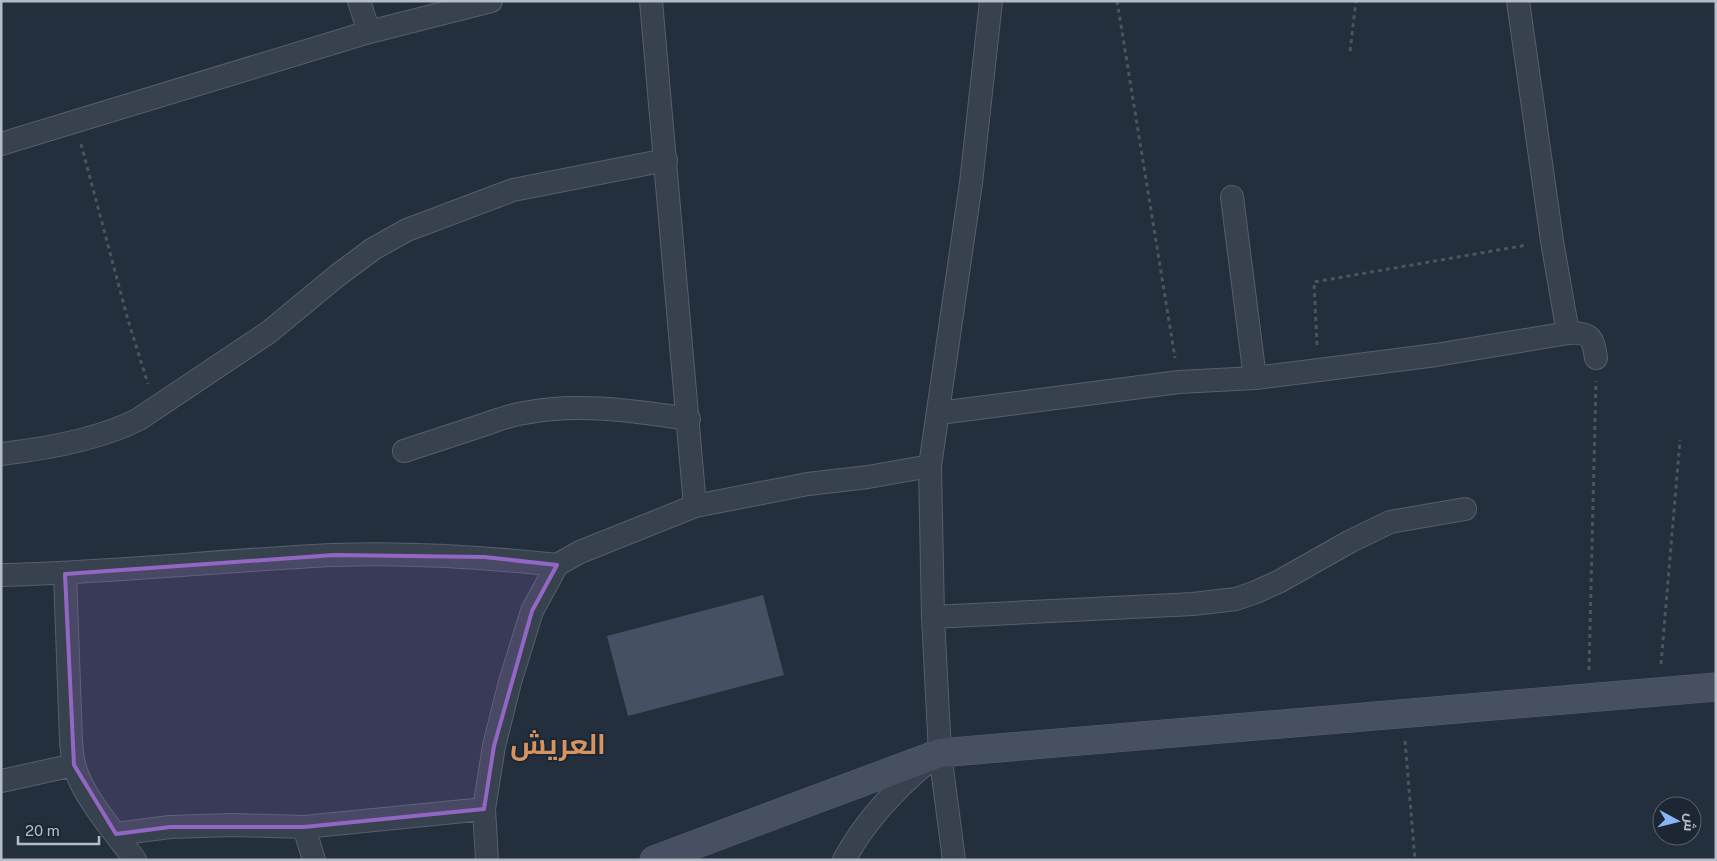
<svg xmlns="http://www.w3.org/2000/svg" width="1717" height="861" font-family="'Public Sans',Cairo,sans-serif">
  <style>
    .building { fill: #455162 }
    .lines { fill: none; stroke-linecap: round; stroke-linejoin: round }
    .street-casing { stroke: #565f6c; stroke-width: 24 }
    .secondary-casing { stroke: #565f6c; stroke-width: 29 }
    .path { stroke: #44595c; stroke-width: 3; stroke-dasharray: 4 4; stroke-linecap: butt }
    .street { stroke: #38414e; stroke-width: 22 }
    .secondary { stroke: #465061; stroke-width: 28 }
    .marked { fill: #9266c3; fill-opacity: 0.2; stroke: #9266c3; stroke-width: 4; stroke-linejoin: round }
    .labels { text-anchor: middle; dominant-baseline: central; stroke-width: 4; stroke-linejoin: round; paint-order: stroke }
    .town-label { font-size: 28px; font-weight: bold; fill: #d59563; stroke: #1d2633 }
  </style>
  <rect width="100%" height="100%" fill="#242f3e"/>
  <path class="building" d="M763 595 784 675 628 716 607 636Z"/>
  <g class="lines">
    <g class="street-casing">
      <path id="street" d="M359 1 369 32
        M651 1 695 506
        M1518 1 1552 241 1568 333
        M1 144 369 32 491 1
        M1232 197 1255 378
        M939 413 1179 382 1255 378 1319 370 1436 355 1568 333C1591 332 1593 338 1596 358
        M404 451C429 443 455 434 480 426 495 421 509 415 524 413 578 402 635 411 689 419
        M1 454C44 449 101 439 139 419L269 332 338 275 373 249 407 230 513 190 666 160
        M65 574 71 741C72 749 72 757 74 764 81 795 116 834 135 860
        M1 575C112 573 223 560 334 555 408 552 483 557 557 565
        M933 617 1193 604 1236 599 1256 592 1280 581 1349 542 1390 522 1465 509
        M1 781 74 765
        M304 827 314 860
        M116 834 170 827 233 825 304 827 484 809
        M487 860 484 809 494 746 510 682 532 611 557 565 580 552 695 506 808 484 868 477 930 466
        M844 860C865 821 895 789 929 761
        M954 860 940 753 933 617 930 466 971 183 991 1"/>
    </g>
    <g class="secondary-casing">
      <path id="secondary" d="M654 860 940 753 1716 687"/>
    </g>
    <path class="path" d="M1117 1 1175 358
      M1350 51 1356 1
      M81 144 128 320 148 384
      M1317 345 1314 282 1527 245
      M1661 664 1680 440
      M1589 670 1596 381
      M1405 741 1415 860"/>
    <use href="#street" class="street"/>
    <use href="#secondary" class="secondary"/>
  </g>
  <path class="marked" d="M334 555 484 557 557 565 532 611 494 746 484 809 304 827H170L116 834 74 765 65 574Z"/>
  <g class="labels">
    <g class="town-label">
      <text x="558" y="743">العريش</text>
    </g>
  </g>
  <rect width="1717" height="861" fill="none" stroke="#b4bcc9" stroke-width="5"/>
  <g transform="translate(1677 821) rotate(97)"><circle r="24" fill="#1d2633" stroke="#59626f"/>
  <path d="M0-4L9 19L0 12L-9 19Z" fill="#8ab4f8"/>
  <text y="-8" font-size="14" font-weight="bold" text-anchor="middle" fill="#b4bcc9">ش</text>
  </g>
  <path d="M18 836v8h81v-8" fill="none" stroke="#b4bcc9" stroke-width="2.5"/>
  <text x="25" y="836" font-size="15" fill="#b4bcc9" stroke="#1d2633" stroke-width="4" paint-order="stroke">20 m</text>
</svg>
